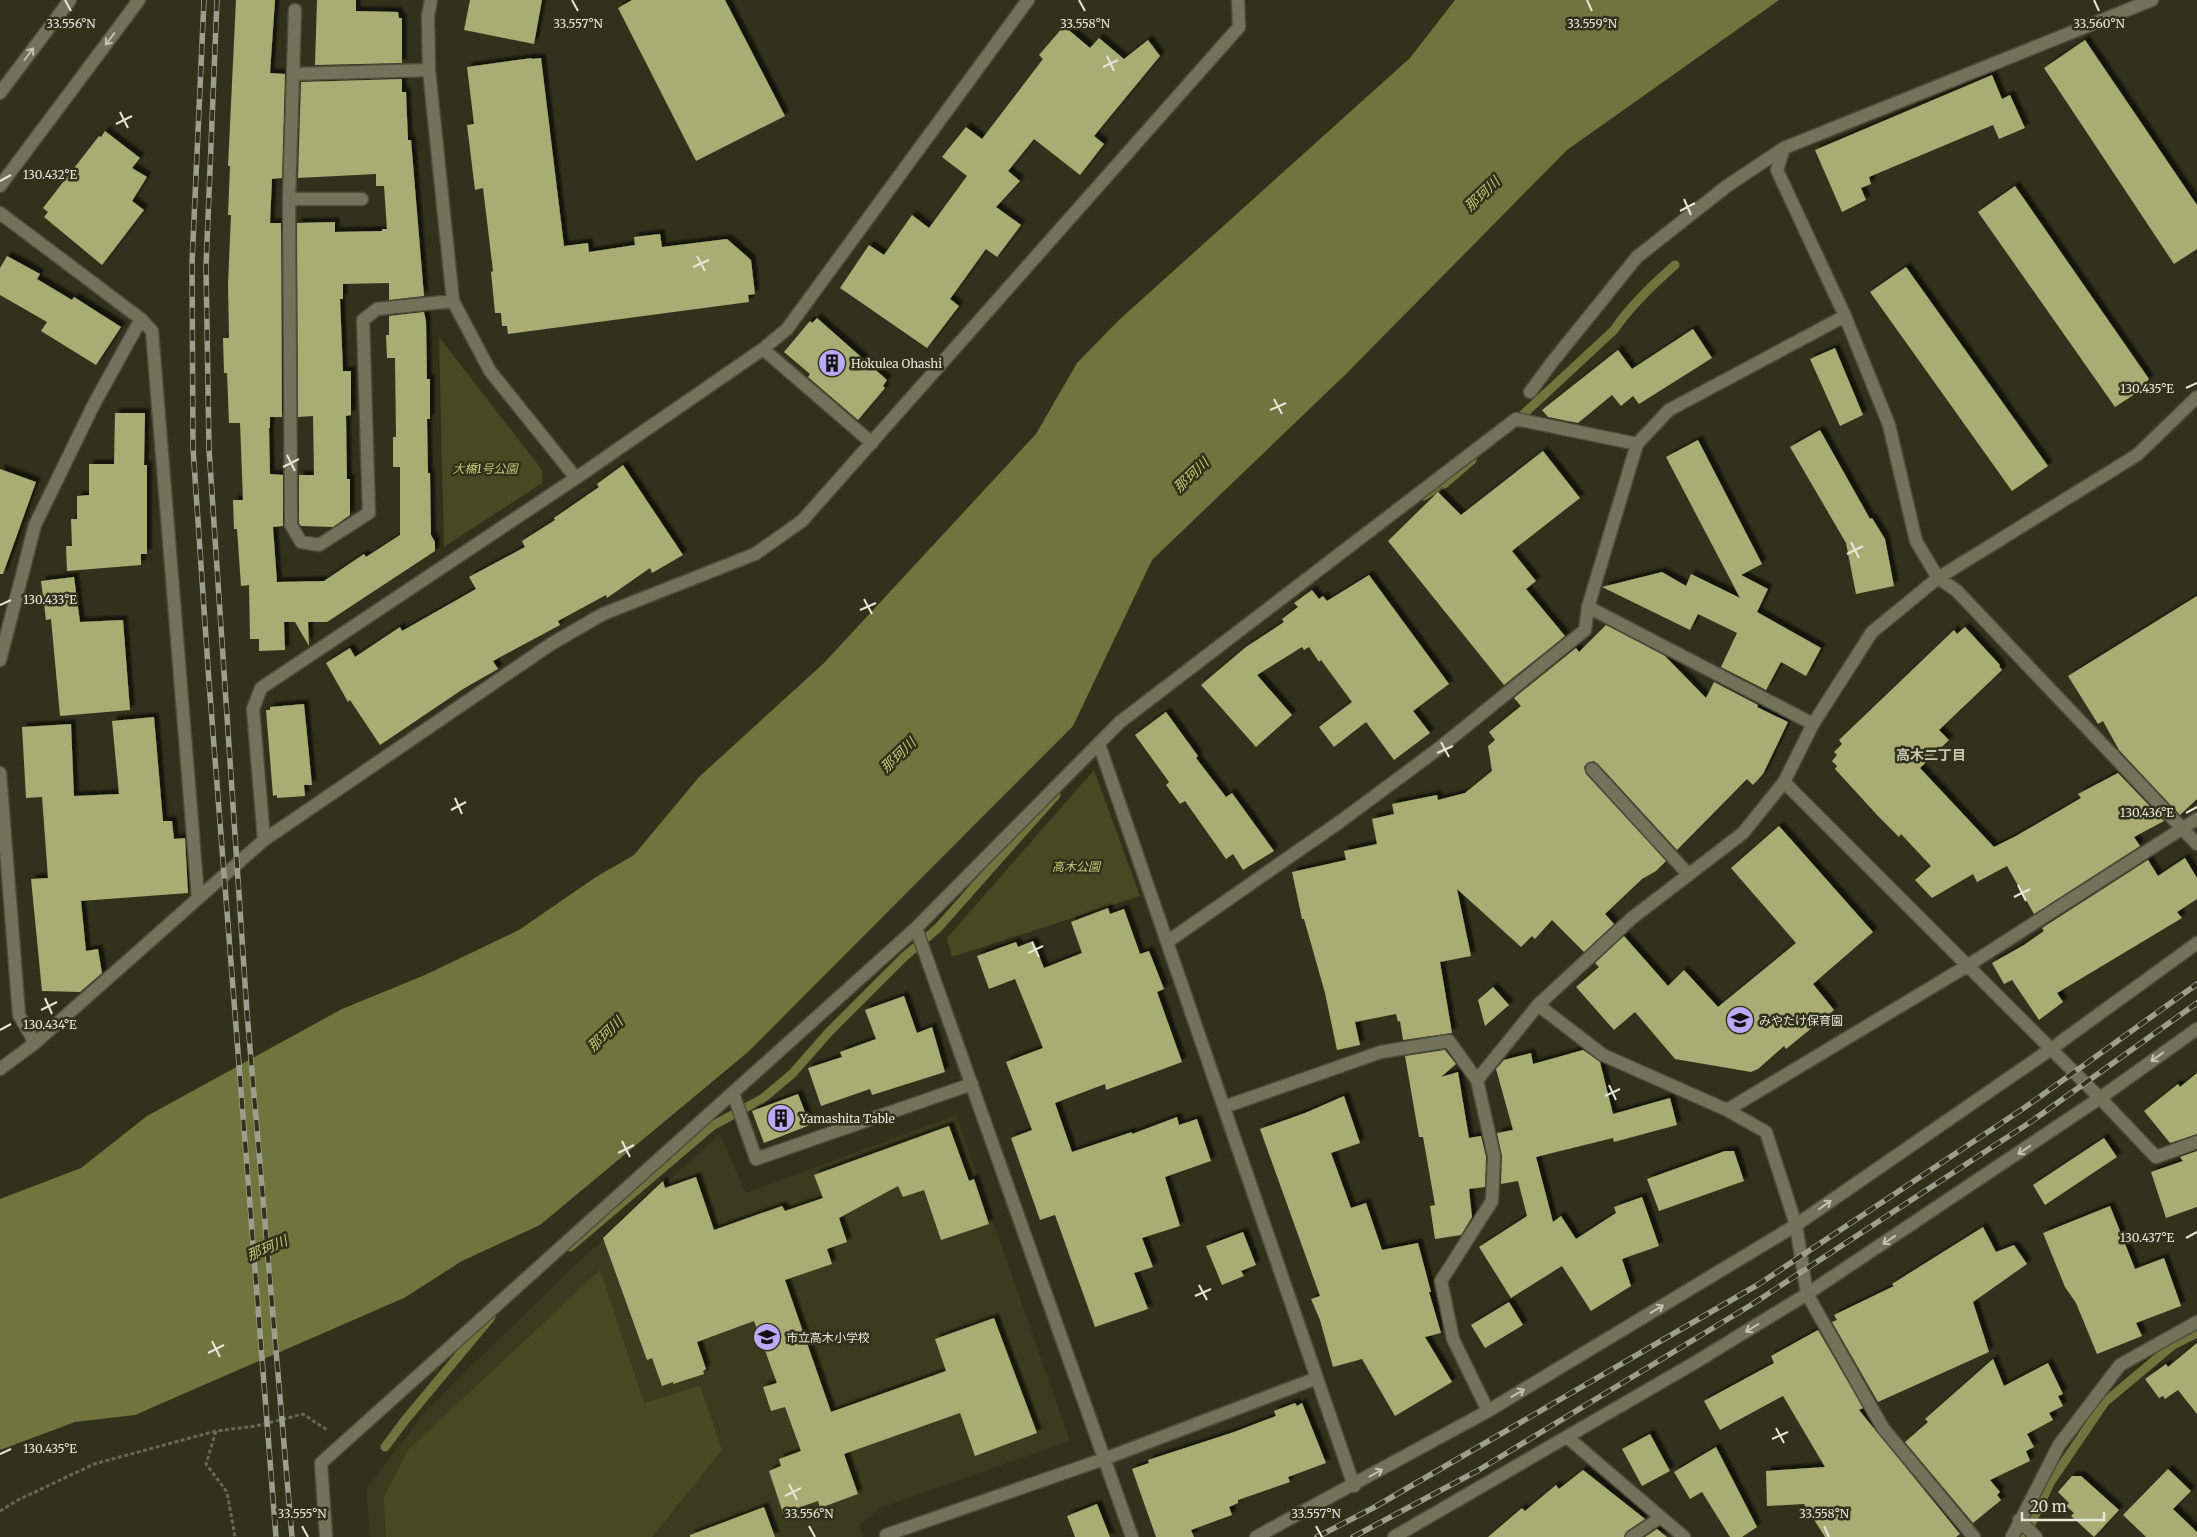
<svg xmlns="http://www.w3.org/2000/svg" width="2197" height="1537" font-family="Merriweather,'Noto Sans JP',serif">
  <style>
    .built { fill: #393c1e }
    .green { fill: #464a23 }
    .water { fill: #6f753c }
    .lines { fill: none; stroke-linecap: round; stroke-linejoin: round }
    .stream { stroke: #6f753c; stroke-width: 9 }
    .building { fill: #a7ad73; filter: url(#shadow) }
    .service-casing { stroke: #4d4f3c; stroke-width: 14 }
    .minor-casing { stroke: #4d4f3c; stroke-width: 15 }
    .tertiary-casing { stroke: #4d4f3c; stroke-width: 15 }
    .path { stroke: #666854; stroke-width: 3; stroke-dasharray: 4 2.5; stroke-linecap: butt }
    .service { stroke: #71745b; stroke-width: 11 }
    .minor { stroke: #71745b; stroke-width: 12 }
    .tertiary { stroke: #71745b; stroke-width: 12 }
    .rail-casing { stroke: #9d9f8e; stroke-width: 5.5 }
    .rail { stroke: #30321c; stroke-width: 4; stroke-dasharray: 11; stroke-linecap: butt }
    .oneway { stroke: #c2c4b2 }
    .ticks { fill: none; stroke: #e4e6d8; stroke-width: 2 }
    .labels { text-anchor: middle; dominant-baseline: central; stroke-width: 5; stroke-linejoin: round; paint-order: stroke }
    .poi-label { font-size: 12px; fill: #e4e6d8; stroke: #30321c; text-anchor: start }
    .park-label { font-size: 12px; font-style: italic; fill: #c1ca75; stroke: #30321c }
    .water-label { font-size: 14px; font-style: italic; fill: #c1ca75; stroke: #30321c }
    .neighbourhood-label { font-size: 14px; font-weight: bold; fill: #c5c9ae; stroke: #30321c }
    .ticks-label { font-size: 12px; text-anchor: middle; fill: #e4e6d8; stroke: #30321c; stroke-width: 5; stroke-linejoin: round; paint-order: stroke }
  </style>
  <defs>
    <filter id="shadow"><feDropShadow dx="4.5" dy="-4.5" stdDeviation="1" flood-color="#0009"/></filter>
  </defs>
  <rect width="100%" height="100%" fill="#30321c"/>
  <path class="built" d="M956 1115 1070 1441 880 1508 859 1525 863 1537H370L366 1489 424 1413 578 1262 720 1134 746 1193Z"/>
  <path class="green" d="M439 337 542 470V483L444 547Z
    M1094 770 1140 896 952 957 947 938Z
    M600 1270 644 1403 700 1386 722 1450 652 1537H386L384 1497 408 1450Z"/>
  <path class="water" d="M1455 0H1779L1567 150 1346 374 1152 560 1073 726 748 1052 540 1225 462 1261 404 1298 135 1415 75 1422 0 1450V1199L81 1168 147 1116 342 1009 425 975 519 930 596 877 634 855 699 777 824 663 1036 434 1077 363 1119 320 1410 58Z"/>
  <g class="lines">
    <path class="stream" d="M1515 422 1614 330C1631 305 1652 285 1675 265
      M1424 496 1444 484 1472 460
      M570 1247 712 1126 762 1099 792 1074 829 1032 904 957 938 928 1056 795
      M385 1447 406 1419 491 1317
      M2025 1537 2050 1483 2105 1402 2173 1345 2197 1333"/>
  </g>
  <path class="building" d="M236 0H275L270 73 285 74 282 178 272 179 270 223H281L282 417H270V428H269L270 474 283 475V526L273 527 277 582 324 581 364 554 366 557 400 535V467H393V437H396L395 358H387L386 335H389V316L424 312 426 321 427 379H430V419H427L428 473H430L431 535 435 542V551L327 622H308L309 646 295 622H284L285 650 259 651V639H250L249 585 241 586 237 529H234L233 500H243L240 423H229L227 373H224L223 338H229L228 284 231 215H228L230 166H228Z
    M317 0H356V11L398 12 399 18H402V63L315 65Z
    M470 0H542L534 44 464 30Z
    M632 0H725L785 116 696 161 618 8Z
    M1064 26 1090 48 1099 38 1124 59 1148 40 1160 56 1094 136 1104 144 1080 175 1034 139 1008 171 1020 181 996 207 1021 225 997 257 986 249 950 299 959 306 927 348 840 288 869 245 884 255 912 215 929 228 967 176 942 157 966 127 982 139 1043 59 1039 55Z
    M2085 40 2197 205V249L2174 264 2044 68Z
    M532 58 531 59 541 58 564 246 588 243 589 252 635 245 634 237 660 234 662 247 727 239 751 260 755 294 748 295 749 302 508 334 507 326H502L501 313H495L491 272 493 271 483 188 475 190 467 125 474 124 467 67Z
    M1992 75 2002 99 2010 95 2025 128 1999 139 1993 125 1869 177 1871 184 1861 188 1866 200 1842 212 1815 150Z
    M402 79V92H406L408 140H411L424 296 389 300V283L343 284V299H340L343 371H351V415L346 416 347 479H350V515L333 527 301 526 299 523V475H314L313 416 298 417 297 223 335 222V232L382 231V229H387L384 186H376V174L298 178 301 82Z
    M105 131 140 158 132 168 147 177 132 201 144 210 102 265 44 217 48 212 43 208 99 136 101 137Z
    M2015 186 2149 379 2138 392 2115 407 1978 212Z
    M7 256 40 274 37 279 72 300 74 297 121 327 96 365 41 331 47 322 0 295V268Z
    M1906 267 2048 466 2012 491 1870 292Z
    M817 318 887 380 883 386 885 388 858 420 808 377 810 374 784 352 810 321 812 323Z
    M1693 329 1712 358 1639 404 1633 396 1621 406 1612 395 1578 423 1548 417 1542 410 1618 350 1632 369Z
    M1835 348 1863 415 1840 426 1810 359Z
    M115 413H145L144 465H147V554H141V565L67 571 66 546H72L71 519H77V496L89 495V464H114Z
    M1820 430 1870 519 1872 518 1885 539 1894 586 1856 594 1846 543 1790 447Z
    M1698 440 1762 564 1741 575 1768 589 1757 612 1821 648 1806 676 1781 662 1766 690 1721 667 1737 633 1698 614 1690 630 1602 587 1662 572 1686 586 1691 574 1740 598 1666 457Z
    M1543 451 1580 498 1512 551 1536 581 1526 589 1565 636 1504 685 1388 541 1438 492 1461 515Z
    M623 465 683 555 652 573 650 568 607 598 606 595 558 621 560 625 493 661 498 669 463 689 380 745 350 700 348 702 326 663 350 648 355 657 400 627 402 631 476 589 469 577 525 547 522 541 555 520 554 518 599 487 597 484Z
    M0 469 36 482 3 574H0Z
    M1369 575 1449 684 1413 711 1430 733 1394 760 1366 722 1334 747 1319 727 1352 702 1321 660 1319 662 1309 647 1304 650 1302 647 1257 675 1292 715 1256 747 1201 685 1246 647 1284 622 1282 619 1298 607 1294 603 1312 590 1319 599 1323 596 1327 601Z
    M74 577 80 622 123 620 130 710 60 716 51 619 46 620 41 581Z
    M2197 596V799L2180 815 2119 750 2103 721 2098 724 2068 676Z
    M1606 625 1665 656 1706 698 1714 682 1758 705 1757 707 1788 722 1763 774 1753 785 1747 779 1677 850 1598 764 1594 761 1587 763 1584 767 1586 774 1666 861 1656 871 1642 879 1605 914 1614 924 1584 952 1552 920 1535 939 1532 936 1521 947 1457 889 1471 956 1440 962 1452 1033 1403 1040 1400 1021 1398 1022 1396 1014 1355 1022 1360 1045 1337 1050 1325 993 1304 919H1302L1292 872 1346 860 1344 851 1377 844 1372 819 1394 814 1392 804 1437 795 1438 800 1465 793 1492 771 1488 746 1495 740 1489 732 1521 706 1514 698 1576 648 1579 652Z
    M1965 627 2000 665 1999 666 2002 670 1939 730 1949 740 1920 768 1994 847 2016 836 2081 798 2078 794 2118 773 2164 821 2134 837 2140 846 2034 914 2007 866 1977 882 1973 874 1932 898 1915 880 1931 866 1901 834 1899 837 1878 816 1835 769 1837 766 1832 761 1837 755 1834 752 1842 744 1839 740 1954 630 1957 634Z
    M304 704 312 785H304L305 796 277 798V795L273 796 266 710H270V707Z
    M1166 712 1198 756 1196 758 1226 797 1232 793 1274 851 1243 870 1233 854 1226 859 1185 801 1180 804 1166 785 1169 782 1135 735Z
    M154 717 163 821H172L174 839 185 838 188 893 81 901 86 951 98 949 102 973 80 992 42 991 31 879 48 878 42 797 26 798 22 727 71 724 74 796 119 794 112 721Z
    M1779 826 1873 932 1813 984 1834 1010 1786 1049 1784 1046 1758 1069 1751 1072 1675 1059 1635 1012 1614 1030 1576 987 1599 967 1595 963 1624 936 1668 986 1684 970 1718 1007 1796 943 1731 868Z
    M2185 858 2197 878V899L2177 912 2182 918 2057 993 2063 1002 2039 1020 2012 980 2004 984 1992 963 2024 945 2044 931 2042 928 2148 860 2158 876Z
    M1108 908 1110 914 1124 909 1140 954 1149 951 1164 989 1157 992 1182 1062 1106 1090 1105 1084 1055 1103 1072 1152 1132 1132V1134L1177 1117 1179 1125 1197 1119 1211 1161 1165 1177 1180 1226 1142 1238 1153 1267 1134 1273 1148 1309 1095 1327 1055 1215 1040 1220 1011 1138 1032 1130 1006 1062 1043 1048 1015 979 989 989 977 956 1016 942 1018 947 1033 941 1044 968 1082 953 1071 922Z
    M1493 987 1509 1005 1485 1026 1478 1000Z
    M904 996 917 1033 932 1027 945 1072 872 1095 870 1089 821 1106 808 1068 842 1057 840 1052 876 1039 865 1010Z
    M1445 1050 1456 1064 1441 1077 1458 1072 1469 1138 1481 1136 1486 1157 1485 1187 1469 1189 1472 1217 1461 1235 1435 1239 1430 1206 1435 1205 1423 1137H1419L1405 1056Z
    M1583 1050 1600 1062 1613 1114 1670 1098 1677 1125 1614 1142 1613 1138 1536 1157 1553 1222 1561 1216 1576 1239 1616 1213 1614 1207 1642 1197 1659 1246 1622 1259 1631 1286 1591 1311 1562 1266 1511 1298 1479 1247 1527 1216 1518 1181 1501 1184 1502 1156 1497 1133 1513 1130 1496 1069 1504 1060 1531 1053 1533 1064Z
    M2197 1073V1134L2170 1143 2144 1111 2178 1084 2180 1087Z
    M798 1094 810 1125 764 1143 752 1111Z
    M1344 1096 1360 1143 1331 1153 1351 1208 1366 1203 1382 1250 1418 1243 1431 1292H1429L1441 1333 1425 1337 1452 1382 1395 1416 1362 1359 1333 1367 1320 1320 1311 1299 1320 1296 1260 1129 1305 1113Z
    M949 1126 969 1181 974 1179 989 1224 941 1240 924 1190 903 1197 898 1186 839 1218 847 1242 827 1249 832 1264 785 1280 831 1412 946 1371 935 1339 994 1318 1037 1433 975 1456 960 1413 844 1454 858 1494 820 1508 818 1501 783 1513 769 1471 781 1466 779 1459 801 1451 785 1407 771 1411 763 1387 777 1383 754 1321 697 1342 706 1369 703 1371 704 1374 673 1384V1382L662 1386 652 1358 647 1360 603 1238 663 1181 665 1188 696 1177 714 1230 782 1206 785 1211 823 1198 814 1175Z
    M2104 1138 2117 1157 2045 1205 2033 1185Z
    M1725 1151H1734L1744 1181 1659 1211 1647 1179Z
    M2197 1151V1207L2166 1218 2151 1172 2183 1161 2180 1157Z
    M2110 1206 2135 1269 2164 1258 2181 1306 2136 1323 2142 1336 2097 1354 2076 1303 2065 1287 2043 1233Z
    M1983 1227 1996 1252 2014 1245 2027 1264 1973 1302 1989 1352 1878 1402 1832 1322 1837 1320 1834 1315 1894 1286 1892 1284Z
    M1243 1232 1256 1265 1241 1271 1244 1276 1222 1285 1206 1246Z
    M1509 1302 1523 1325 1485 1348 1471 1325Z
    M1818 1330 1863 1408 1859 1410 1960 1534 1956 1537H1825L1804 1504 1767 1506 1766 1471 1825 1467 1783 1396 1720 1430 1704 1401 1774 1363 1771 1356Z
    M2197 1343V1414L2178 1390 2165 1399 2163 1396 2159 1398 2145 1379 2166 1364 2168 1367Z
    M1993 1359 2004 1386 2048 1363 2063 1394 2058 1396 2063 1406 2049 1413 2053 1420 2027 1434 2034 1447 2026 1451 2030 1461 1990 1480 2000 1492 1997 1495 2001 1500 1973 1523 1905 1442 1928 1422 1925 1419Z
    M1295 1403 1297 1406 1302 1403 1326 1463 1288 1477 1290 1482 1238 1500V1503L1229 1507 1232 1515 1191 1530 1194 1537H1156L1132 1469 1149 1463 1148 1460 1234 1432 1276 1416 1274 1411Z
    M1650 1434 1670 1471 1642 1486 1622 1449Z
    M1716 1447 1757 1527 1742 1537H1730L1702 1492 1690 1499 1674 1472Z
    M2168 1469 2191 1491 2173 1509 2197 1532V1537H2146L2123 1515Z
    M1583 1470 1645 1519 1627 1531 1624 1537H1488L1522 1508 1525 1511 1556 1485 1559 1489Z
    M2072 1476H2081L2119 1510 2094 1537 2071 1516 2074 1513 2066 1506 2069 1503 2058 1492Z
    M1097 1504 1110 1537H1075L1067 1516Z
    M764 1507 775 1537H690V1535Z
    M1657 1529 1667 1537H1645Z"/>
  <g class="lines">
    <g class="service-casing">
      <path id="service" d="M1631 1537 1660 1518"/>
    </g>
    <g class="minor-casing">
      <path id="minor" d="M431 0 428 16 429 70 453 301 490 371 576 478
        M2152 0 1784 148 1777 170 1845 316 1889 425 1916 541 1938 578 1956 590 2197 844
        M295 10 289 199 291 525 301 542 319 545 369 513 363 320 377 309 453 301
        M294 74 429 70
        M289 199H362
        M0 213 141 319 94 404 35 525 0 660
        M141 319 152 331 198 897
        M763 349 872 443
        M1530 392 1553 361 1637 257 1727 186 1784 148
        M1588 607 1813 724
        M1099 744 1354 1486
        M1592 769 1688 874
        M0 773 19 1015 35 1043
        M1784 782 2100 1098 2156 1157 2197 1142
        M264 840 551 644 603 614 755 554 802 521 1239 27 1238 0
        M916 928 1132 1537
        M1167 942 1341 821 1438 749 1585 630 1588 607 1637 444 1669 410 1845 316
        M1538 1005 1603 1055 1727 1110 1766 1132 1796 1225 1807 1294 1883 1428 1974 1537
        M0 1069 35 1043 264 840 253 709 261 688 576 478 763 349 787 329 1028 0
        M733 1093 756 1159 972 1084
        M1224 1107 1381 1052 1449 1041 1477 1080
        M1727 1110 1967 966 2197 819
        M1488 1411 1453 1339 1441 1281 1492 1201 1494 1156 1477 1080 1538 1005 1632 918 1743 833 1784 782 1813 724 1872 632 1938 578 2137 455 2197 397
        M1567 1437 1684 1537
        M2019 1520 2036 1537
        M326 1537 321 1463 916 928 1120 722 1516 419 1637 444
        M887 1537 886 1535 1104 1459 1317 1378
        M2012 1537 2059 1445 2120 1365 2197 1322"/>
    </g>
    <g class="tertiary-casing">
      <path id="tertiary" d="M0 93 70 0
        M0 186 139 0
        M1256 1537 1488 1411 1796 1225 2051 1049 2197 943
        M1394 1537 1696 1362 1807 1294 2100 1098 2197 1029"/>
    </g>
    <path class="path" d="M216 1431 206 1464 227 1492 235 1537
      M0 1511 18 1500 94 1464 216 1431 256 1426 303 1414 327 1430"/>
    <use href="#service" class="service"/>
    <use href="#minor" class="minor"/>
    <use href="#tertiary" class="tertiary"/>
    <g class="rail-casing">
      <path id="rail" d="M204 0 192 264 193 448 209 682 276 1537
        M217 0 206 267 209 449 247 1013 292 1537
        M1317 1537 1373 1508 1759 1284 2024 1108 2197 984
        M1353 1537 1477 1471 1751 1305 2032 1121 2197 1003"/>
    </g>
    <use href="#rail" class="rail"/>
  </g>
  <defs><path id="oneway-shaft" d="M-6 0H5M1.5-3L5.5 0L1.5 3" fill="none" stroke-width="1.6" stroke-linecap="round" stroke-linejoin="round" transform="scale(1.25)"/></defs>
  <g class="oneway">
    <use href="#oneway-shaft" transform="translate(110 39) rotate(127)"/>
    <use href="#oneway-shaft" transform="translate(29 54) rotate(-53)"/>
    <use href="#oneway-shaft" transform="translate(2157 1057) rotate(144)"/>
    <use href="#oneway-shaft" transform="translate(2024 1150) rotate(146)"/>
    <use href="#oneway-shaft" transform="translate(1825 1205) rotate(-35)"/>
    <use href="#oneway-shaft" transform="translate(1889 1240) rotate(146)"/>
    <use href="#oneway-shaft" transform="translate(1657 1309) rotate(-31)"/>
    <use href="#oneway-shaft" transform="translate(1752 1328) rotate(148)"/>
    <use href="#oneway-shaft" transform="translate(1518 1393) rotate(-31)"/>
    <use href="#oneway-shaft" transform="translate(1376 1473) rotate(-29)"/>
  </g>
  <path class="ticks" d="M65 0 71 11M572 0 578 11M1079 0 1085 11M1587 0 1592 11M2094 0 2099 11M1107 56 1114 71M1103 67 1118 60M120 112 128 128M116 124 132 116M0 181 11 175M1684 199 1691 215M1680 211 1695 203M697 256 705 271M693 267 709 260M2186 388 2197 383M1274 399 1282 414M1270 410 1286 403M287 455 295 471M283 467 299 459M1851 542 1859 558M1847 554 1863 546M864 599 872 614M0 605 11 600M860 610 876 603M1441 742 1449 757M1437 753 1453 746M455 798 462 814M451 810 466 802M2186 813 2197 807M2018 885 2026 901M2014 897 2030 889M1032 942 1039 957M1028 953 1043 946M45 998 52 1014M41 1010 57 1002M0 1030 11 1024M1609 1085 1616 1100M1605 1096 1620 1089M622 1141 630 1157M618 1153 634 1145M2186 1238 2197 1232M1199 1285 1207 1300M1195 1296 1211 1289M212 1341 220 1357M208 1353 224 1345M1776 1428 1784 1443M1772 1439 1788 1432M0 1454 11 1449M789 1484 797 1500M785 1496 801 1488M302 1526 308 1537M809 1526 815 1537M1316 1526 1322 1537M1824 1526 1829 1537"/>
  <defs>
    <g id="building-disc" transform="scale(1.4375)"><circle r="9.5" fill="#baaaf6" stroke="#30321c"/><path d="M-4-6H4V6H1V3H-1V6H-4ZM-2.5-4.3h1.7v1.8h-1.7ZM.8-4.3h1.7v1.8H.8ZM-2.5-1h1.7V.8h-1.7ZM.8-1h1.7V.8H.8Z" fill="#111"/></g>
    <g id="school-disc" transform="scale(1.4375)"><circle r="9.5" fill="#baaaf6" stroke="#30321c"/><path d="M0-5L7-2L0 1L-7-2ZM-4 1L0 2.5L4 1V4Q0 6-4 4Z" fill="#111"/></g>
  </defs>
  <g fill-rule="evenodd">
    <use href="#building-disc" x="832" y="363"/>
    <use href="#school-disc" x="1740" y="1020"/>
    <use href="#building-disc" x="781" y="1118"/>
    <use href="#school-disc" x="767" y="1337"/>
  </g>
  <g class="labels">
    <g class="poi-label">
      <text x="851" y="363">Hokulea Ohashi</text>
      <text x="1759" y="1020">みやたけ保育園</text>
      <text x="800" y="1118">Yamashita Table</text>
      <text x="786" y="1337">市立高木小学校</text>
    </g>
    <g class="park-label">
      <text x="485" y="468">大橋1号公園</text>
      <text x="1076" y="866">高木公園</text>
    </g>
    <g class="water-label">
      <text transform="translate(1482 194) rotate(-44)">那珂川</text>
      <text transform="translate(1191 475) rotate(-44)">那珂川</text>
      <text transform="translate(898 755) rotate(-44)">那珂川</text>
      <text transform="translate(605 1034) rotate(-44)">那珂川</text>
      <text transform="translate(267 1248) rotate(-23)">那珂川</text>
    </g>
    <g class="neighbourhood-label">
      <text x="1931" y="755">高木二丁目</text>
    </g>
  </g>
  <g class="ticks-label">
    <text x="71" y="28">33.556°N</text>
    <text x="578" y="28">33.557°N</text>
    <text x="1085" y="28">33.558°N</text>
    <text x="2099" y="28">33.560°N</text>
    <text x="1592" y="28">33.559°N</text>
    <text x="50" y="179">130.432°E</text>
    <text x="2147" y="393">130.435°E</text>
    <text x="50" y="604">130.433°E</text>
    <text x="2147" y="817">130.436°E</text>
    <text x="50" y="1029">130.434°E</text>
    <text x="2147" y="1242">130.437°E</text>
    <text x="50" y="1453">130.435°E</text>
    <text x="302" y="1518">33.555°N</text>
    <text x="809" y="1518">33.556°N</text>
    <text x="1316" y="1518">33.557°N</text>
    <text x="1824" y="1518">33.558°N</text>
  </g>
  <path d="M2022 1512v8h82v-8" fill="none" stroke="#e4e6d8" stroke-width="2.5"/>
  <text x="2030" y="1512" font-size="15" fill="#e4e6d8" stroke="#30321c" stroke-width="4" paint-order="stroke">20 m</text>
</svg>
